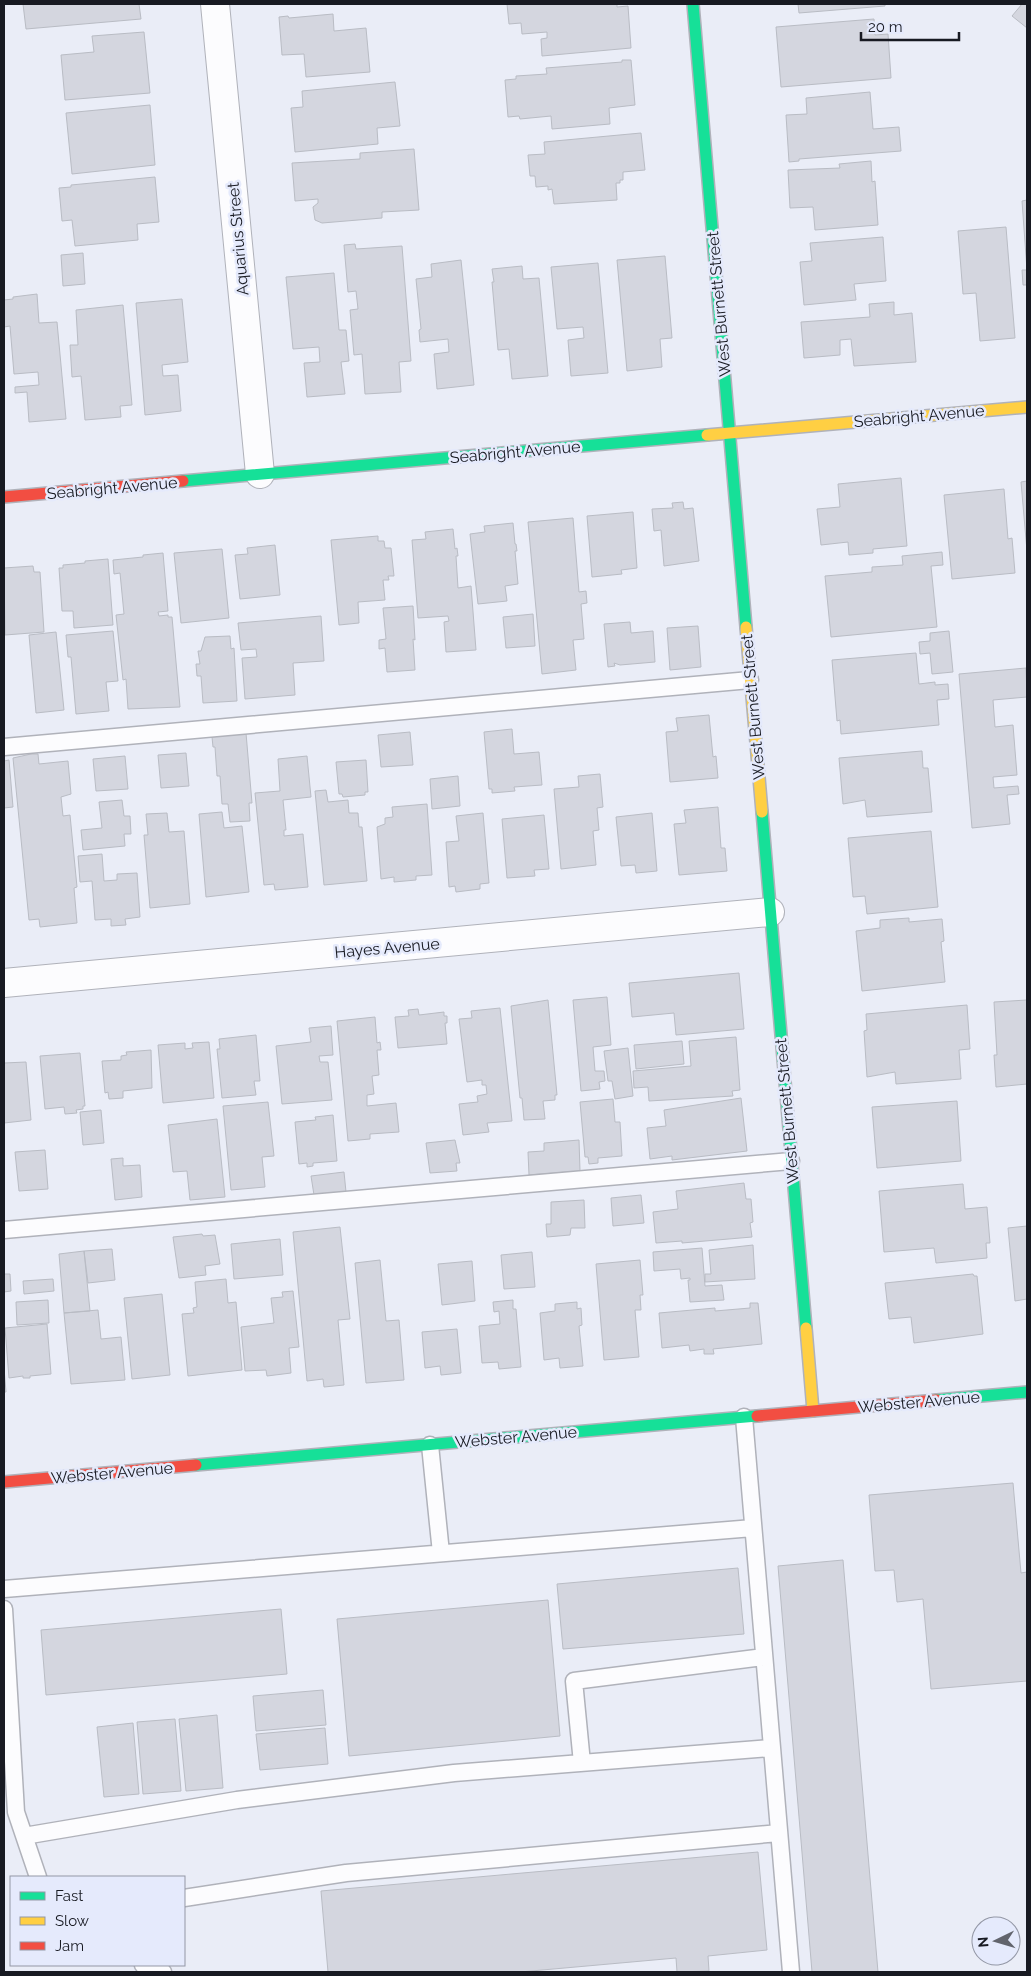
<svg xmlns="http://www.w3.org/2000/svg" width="1031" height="1976" font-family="Raleway,sans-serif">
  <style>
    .building { fill: #d4d6df; stroke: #b9bcc4 }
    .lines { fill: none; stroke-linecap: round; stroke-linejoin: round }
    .lane-casing { stroke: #b0b2ba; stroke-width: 19 }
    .street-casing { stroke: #b0b2ba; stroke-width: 30 }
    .fast-casing { stroke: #b0b2ba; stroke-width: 14 }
    .slow-casing { stroke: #b0b2ba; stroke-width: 14 }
    .jam-casing { stroke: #b0b2ba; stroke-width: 14 }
    .lane { stroke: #fcfcfe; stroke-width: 16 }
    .street { stroke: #fcfcfe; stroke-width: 28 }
    .fast { stroke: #16e098; stroke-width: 11 }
    .slow { stroke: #ffcf43; stroke-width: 11 }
    .jam { stroke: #f24e42; stroke-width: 11 }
    .labels { text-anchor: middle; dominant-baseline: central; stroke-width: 5; stroke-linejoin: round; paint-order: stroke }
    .street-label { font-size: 16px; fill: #181a22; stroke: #e5eafc }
  </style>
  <rect width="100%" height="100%" fill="#eaedf7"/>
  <path class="building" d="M23 4H139L141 19 26 29Z
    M507 4H617V7L628 6 631 48 542 56 541 39 547 38V32L522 34 521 23 509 24Z
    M798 4H887H885V6L799 13Z
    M1022 4H1027V28L1012 16Z
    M333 14 334 31 366 28 370 72 306 77 304 54 282 55 279 17 288 16 289 18Z
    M874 19 875 35 888 34 891 78 781 87 776 27Z
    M144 32 150 93 65 100 61 55 94 52 92 36Z
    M622 60H631L635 105 609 108 610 124 552 129 551 116 520 119 519 116 508 117 505 80 516 79V76L547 74 546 68 622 62Z
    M395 82 400 126 377 128 378 144 295 152 291 108 303 107 302 91Z
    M870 92 873 129 899 127 901 151 799 159V161L789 162 786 115 807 114 806 98Z
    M150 105 155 165 72 174 66 113Z
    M641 133 645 170 623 172V180H620V183H616L617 200 554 204 552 189 548 190V186L536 187 535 176H530L528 155 545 154 544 142Z
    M414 149 419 210 382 212V218L322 223 315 220 313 207 318 203V199L295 201 292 163 360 159V153Z
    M871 161 872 182 875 181 878 225 815 230 813 207 790 208 788 170 840 168 839 164Z
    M155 177 159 222 137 224 138 240 75 246 72 220 62 221 59 188 71 187V185Z
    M1027 200V285H1023L1022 270H1027L1022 201Z
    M1006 227 1015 338 980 341 976 293 963 294 958 231Z
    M883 237 886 281 854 284 856 300 804 305 800 262 812 261 810 243Z
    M355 244 356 249 402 246 411 361 399 362 401 392 365 394 362 354 354 355 350 310 358 309 356 291 348 292 344 245Z
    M83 253 85 284 63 286 61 255Z
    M665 256 672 338 660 339 662 367 627 371 617 260Z
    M461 260 474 385 437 389 434 354 449 352 448 339 420 342 419 330 421 329 416 279 432 277 431 264Z
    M598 263 608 373 571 376 568 340 584 338 583 327 557 329 551 267Z
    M522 266 523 279 539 278 548 376 512 379 509 349 498 350 492 282H494L492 269Z
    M334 273 339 330H346L349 361 341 362 345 394 307 397 304 363 320 362 319 347 293 349 286 277Z
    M37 294 39 323 57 322 66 419 29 422 27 392 15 393V387L39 385 38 372 14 374 10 326 4 327V300L13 299V297Z
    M182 299 188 362 162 365 163 376 178 375 181 411 145 415 136 303Z
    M894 302V315L912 313 916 362 854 366 851 339 840 340V355L804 358 801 322 870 317 869 304Z
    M123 305 132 405 120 406 121 417 85 420 81 376 72 377 70 345H78L76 310Z
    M901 478 907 546 873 549V553L849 555 848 542 821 545 817 509 840 507 838 484Z
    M1027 481V551L1021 482Z
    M1004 489 1008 539 1012 538 1015 573 952 579 944 495Z
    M683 502 684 509 693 508 699 561 664 566 661 530 654 531 652 509 673 508 672 503Z
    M633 512 637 568 621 570 622 574 592 577 587 516Z
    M573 518 579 592 586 591 587 603 581 604 584 639 573 640 576 670 542 674 528 522Z
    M513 523 515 544H516L517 551H515L518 584 505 586 507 601 478 604 470 534 485 532 484 526Z
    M453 529 455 549 457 548 458 556H456L458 588 471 586 476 650 446 652 444 622 449 621 448 616 418 618 412 540 426 539 425 532Z
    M378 536V541H384L385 548H391L394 576H388L389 580H383L385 600 358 602 359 623 339 625 331 540Z
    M275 545 280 595 240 599 235 555 248 554 247 548Z
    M222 549 229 618 181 623 174 553Z
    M942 552 943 565 931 566 937 627 831 637 825 576 872 572V567L903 565 902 556Z
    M163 553 168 611 158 612 159 616 168 615V617H172L180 707 128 709 126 679 123 680 116 615 124 614 120 573 114 574 113 560 143 557V555Z
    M108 559 113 625 74 628 73 611H62L59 568H63V565L85 563V561Z
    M33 566 34 572H40L44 632 5 635 4 568Z
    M413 606 415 640 413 639 415 670 387 672 385 648 379 649V640L386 639 383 608Z
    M533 614 535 646 506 648 503 617Z
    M321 616 324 661 293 663 295 695 245 699 242 658 257 657 256 649 241 650 238 623Z
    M630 622 631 633 653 631 655 662 620 665 614 663 615 666 608 667 604 624Z
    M698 626 701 667 670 670 667 628Z
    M113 631 118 681 106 682 109 711 76 714 71 657H68L66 635Z
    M949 631 953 672 932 674 930 653 920 654 919 642 930 641V633Z
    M56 632 64 710 36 713 29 635Z
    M230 636 231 649 234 648 237 701 203 703 201 676H197L196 664H200L198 651H201L205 637Z
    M916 653 919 684 935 682V685L948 684 949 699 937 700 939 725 841 734 840 720 837 721 832 660Z
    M1026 668 1027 697 993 700 995 727 1013 725 1017 775 993 777 994 788 1018 786 1019 794 1007 795 1010 824 972 828 959 674Z
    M709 715 713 757 716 756 718 778 670 782 666 732 678 731 676 718Z
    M512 729 514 754 539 752 542 785 514 787 515 791 492 793V789H489L484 732Z
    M410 732 413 765 381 767 378 735Z
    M246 733 252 803H249L250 821 230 822 228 804H222L220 776H217L215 747H213L212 737Z
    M922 751 923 768H928L932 812 867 817 865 800 843 804 839 758Z
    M186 753 189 786 161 788 158 755Z
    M31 754H38L39 764 68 761 71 794 61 797 63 816 70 815 77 887 74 888 77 923 40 927 39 919 29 920 13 758Z
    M125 756 128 789 96 791 93 759Z
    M307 756 311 797 283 800 286 830H284V836L303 834 308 887 275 890 274 884 264 885 255 793 280 791 278 759Z
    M9 760 13 807 4 808V761Z
    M366 760 368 792H365V795L343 797 342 794H339L336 762Z
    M600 774 603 807 597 808 599 830 593 831 596 865 561 869 554 789 579 787 578 776Z
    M458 776 460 806 432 809 430 779Z
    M326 790 328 802 348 800 349 813H358L359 827H362L367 881 324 885 315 791Z
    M122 800 124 816H130L131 834H124L125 846 83 850 81 830 102 828 99 802Z
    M427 804 432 875 416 876V880L394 882V877L381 879 377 827 385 824V818L393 817 392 807Z
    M718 807 721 848H725L727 871 679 875 674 824 686 823 684 810Z
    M222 812 224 828 242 826 249 892 206 897 199 814Z
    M167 813 169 832 184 831 190 904 150 908 144 835H148L146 814Z
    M483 813 489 883 480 884V889L456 892 455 886 449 887 446 842 459 841 456 816Z
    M652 813 657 871 636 873 635 865 621 866 616 817Z
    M544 815 549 869 534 870 535 876 507 878 502 819Z
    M931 831 938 907 867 914 865 896 853 897 848 838Z
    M102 854 104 881 117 880V874L137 873 140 917 125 919 126 925 111 926V919L95 920 92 881 80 882 78 856Z
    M909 918V922L942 919 944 941 941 942 945 982 862 991 856 931 880 928V920Z
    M739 973 744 1029 676 1035 674 1013 632 1017 629 983Z
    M607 997 611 1045 593 1047 595 1071H604L605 1081 599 1082 600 1089 581 1091 573 1000Z
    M548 1000 557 1095H555V1100L543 1101 545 1119 524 1120 522 1098H520L511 1006Z
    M1027 1000V1084L996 1087 994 1055H997L994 1002Z
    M967 1005 970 1049 959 1050 961 1079 896 1084 895 1072 867 1077 864 1031 867 1030 866 1014Z
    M500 1008 512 1121 487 1123 489 1132 463 1135 459 1104 478 1102 477 1096 487 1094 486 1085H482V1080L467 1082 459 1019 472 1018 471 1011Z
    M418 1009 419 1015 444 1012V1016H447V1023H445L447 1044 398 1048 395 1017 409 1016 408 1010Z
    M375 1017 377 1043 380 1042 381 1050H377L379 1075 372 1076 374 1094 367 1095V1106L396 1103 399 1132 370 1134V1139L348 1141 337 1021Z
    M331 1026 333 1055 319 1056 320 1062H328L332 1100 282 1104 276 1046 311 1042 309 1028Z
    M256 1035 260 1081H254L256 1095 222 1098 217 1049H220L219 1039Z
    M736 1037 740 1090 732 1091 733 1096 649 1101 648 1087 634 1088 633 1071 691 1066 689 1041Z
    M682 1041 684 1064 636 1069 634 1045Z
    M209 1042 214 1098 163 1103 158 1045 185 1043V1049L193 1048 192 1043Z
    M628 1048 633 1096 615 1099 612 1081H608L604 1051Z
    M151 1050 152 1088 123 1091V1098L109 1099 108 1092 105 1093 102 1061 121 1060V1056L127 1055 126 1052Z
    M80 1053 85 1106H83V1109L76 1110 77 1113 65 1114 64 1107 45 1109 40 1056Z
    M26 1062 31 1120 4 1123V1063Z
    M741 1098 747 1151 672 1160V1156L650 1159 647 1128 666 1126 664 1110Z
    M613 1099 615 1122H620L622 1156 598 1158V1163L589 1164 588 1157H585L580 1102Z
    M957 1101 961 1161 877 1168 872 1107Z
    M268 1102 274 1156 262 1157 265 1187 231 1190 223 1106Z
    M101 1110 104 1143 83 1145 80 1112Z
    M333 1115 337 1161 313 1163V1166L307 1167V1163L299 1164 295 1122 316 1120 315 1117Z
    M217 1119 225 1197 190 1200 187 1171 173 1172 168 1125Z
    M455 1140 460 1163H456L457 1171 430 1173 426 1143Z
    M579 1140 580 1171 529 1175 528 1152 544 1151V1143Z
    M45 1150 48 1189 19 1191 15 1152Z
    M123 1158V1166L140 1165 142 1197 115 1200 111 1159Z
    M344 1172 346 1192 314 1195 311 1176Z
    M744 1183 746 1199H751L753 1222 750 1223 752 1237 682 1243V1241L656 1243 653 1212 678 1209 676 1191Z
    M963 1184 965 1209 987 1207 990 1243H986L987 1258 936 1263 934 1248 884 1252 879 1191Z
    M641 1195 644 1223 613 1226 611 1198Z
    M584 1200 585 1228H571L570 1235 547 1237 546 1224H551V1202Z
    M1027 1226V1299L1015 1301 1008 1228Z
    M340 1227 350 1319 338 1320 344 1385 324 1387 323 1379 307 1381 293 1232Z
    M202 1234 203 1236 215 1235 220 1264 205 1266 206 1275 179 1278 173 1237Z
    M280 1239 283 1275 234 1279 231 1244Z
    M753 1245 755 1279 705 1282V1274H711L709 1250Z
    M702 1248 705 1286 722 1285 724 1300 690 1302 688 1280H690V1278L681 1279 680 1269 654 1271 653 1252Z
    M112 1249 115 1280 88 1283 84 1251Z
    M84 1251 90 1311 64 1313 59 1254Z
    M532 1252 535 1287 504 1289 501 1255Z
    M380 1260 386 1321 399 1320 404 1380 366 1383 355 1263Z
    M640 1260 643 1295H640L641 1310H635L639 1357 604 1360 596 1264Z
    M472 1261 475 1301 442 1305 438 1264Z
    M4 1274H10L11 1291 4 1292Z
    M973 1274 974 1276H977L983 1334 914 1343 911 1317 889 1319 885 1283Z
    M53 1279 54 1291 24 1294 23 1281Z
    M226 1279 228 1303 236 1302 242 1370 188 1376 182 1314 194 1313 193 1308 197 1307 195 1282Z
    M293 1291 299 1347 289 1348 291 1373 267 1376 266 1370 245 1371 241 1327 274 1323 271 1298 283 1297 282 1292Z
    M162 1294 170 1375 132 1379 124 1298Z
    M48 1300 49 1323 17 1325 16 1302Z
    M513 1300V1309H516L521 1367 499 1369 498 1362 482 1363 479 1326 500 1324 499 1311 494 1312 493 1302Z
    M577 1302V1309L581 1308 582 1325 579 1326 583 1366 560 1368 559 1358 544 1360 540 1313 555 1311V1304Z
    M750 1303H758L762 1344 713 1349 714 1354H704V1349L690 1351 689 1345 662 1348 659 1313 715 1308V1311L750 1308Z
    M98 1310 101 1339 121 1337 125 1380 71 1384 64 1313Z
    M47 1324 51 1374 30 1376V1378H23V1376L9 1378 5 1328Z
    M457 1329 461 1373 441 1375 440 1366 425 1368 422 1332Z
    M4 1368 6 1392H4Z
    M1013 1483 1021 1573 1027 1572V1681L931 1689 923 1599 897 1602 894 1570 875 1571 869 1495Z
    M843 1560 878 1972H812L778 1566Z
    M738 1568 744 1634 563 1649 557 1584Z
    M548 1600 560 1736 349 1756 337 1619Z
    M281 1609 287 1674 46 1695 41 1630Z
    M323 1690 326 1725 256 1731 253 1696Z
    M217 1715 223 1788 186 1791 179 1719Z
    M175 1719 181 1791 143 1794 137 1722Z
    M133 1723 139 1794 104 1797 97 1727Z
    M325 1728 328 1764 260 1770 256 1734Z
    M758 1852 767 1950 708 1956 709 1971 677 1972 676 1958 520 1972H328L321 1891Z"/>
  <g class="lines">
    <g class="lane-casing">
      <path id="lane" d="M4 747 750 680
        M4 1230 791 1161
        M744 1417 791 1972
        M430 1445 441 1553
        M4 1589 753 1528
        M4 1609 16 1812 38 1877
        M582 1763 574 1681 764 1657
        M24 1836 237 1800 454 1773 771 1748
        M184 1898 346 1873 779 1833
        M143 1965 163 1972"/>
    </g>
    <g class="street-casing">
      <path id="street" d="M215 4 260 474
        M4 983 770 912"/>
    </g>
    <g class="fast-casing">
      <path id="fast" d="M693 4 746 627
        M183 481 707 435
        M762 812 806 1328
        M937 1400 1027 1392
        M196 1465 757 1416"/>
    </g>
    <g class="slow-casing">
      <path id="slow" d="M707 435 1027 407
        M746 627 762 812
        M806 1328 813 1411"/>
    </g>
    <g class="jam-casing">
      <path id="jam" d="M4 497 183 481
        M757 1416 937 1400
        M4 1482 196 1465"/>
    </g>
    <use href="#lane" class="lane"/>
    <use href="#street" class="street"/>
    <use href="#fast" class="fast"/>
    <use href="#slow" class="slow"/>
    <use href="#jam" class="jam"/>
  </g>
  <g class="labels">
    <g class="street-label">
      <text transform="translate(238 239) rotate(-95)">Aquarius Street</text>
      <text transform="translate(719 304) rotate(-95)">West Burnett Street</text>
      <text transform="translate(919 416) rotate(-5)">Seabright Avenue</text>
      <text transform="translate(515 452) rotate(-5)">Seabright Avenue</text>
      <text transform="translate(112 488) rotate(-5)">Seabright Avenue</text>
      <text transform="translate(753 707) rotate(-95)">West Burnett Street</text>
      <text transform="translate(387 948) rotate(-5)">Hayes Avenue</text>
      <text transform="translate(787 1111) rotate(-95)">West Burnett Street</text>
      <text transform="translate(919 1402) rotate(-5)">Webster Avenue</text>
      <text transform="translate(516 1437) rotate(-5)">Webster Avenue</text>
      <text transform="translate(112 1473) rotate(-5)">Webster Avenue</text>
    </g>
  </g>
  <rect width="1031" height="1976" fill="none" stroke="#181a22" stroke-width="10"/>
  <rect x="10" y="1876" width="175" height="90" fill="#e5eafc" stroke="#9397a5"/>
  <rect x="20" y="1892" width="25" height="8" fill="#16e098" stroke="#9397a5"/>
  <text x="55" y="1901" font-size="15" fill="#181a22">Fast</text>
  <rect x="20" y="1917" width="25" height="8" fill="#ffcf43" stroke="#9397a5"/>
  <text x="55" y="1926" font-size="15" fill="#181a22">Slow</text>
  <rect x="20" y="1942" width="25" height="8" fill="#f24e42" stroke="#9397a5"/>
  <text x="55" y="1951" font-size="15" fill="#181a22">Jam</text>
  <g transform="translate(996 1941) rotate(265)"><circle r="24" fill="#e5eafc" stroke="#9397a5"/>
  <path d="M0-4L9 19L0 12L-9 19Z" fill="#62646d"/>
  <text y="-8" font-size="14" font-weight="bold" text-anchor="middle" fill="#181a22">N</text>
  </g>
  <path d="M861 32v8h98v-8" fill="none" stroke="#181a22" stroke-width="2.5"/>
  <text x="868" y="32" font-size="15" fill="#181a22" stroke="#e5eafc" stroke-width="4" paint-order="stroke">20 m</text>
</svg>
